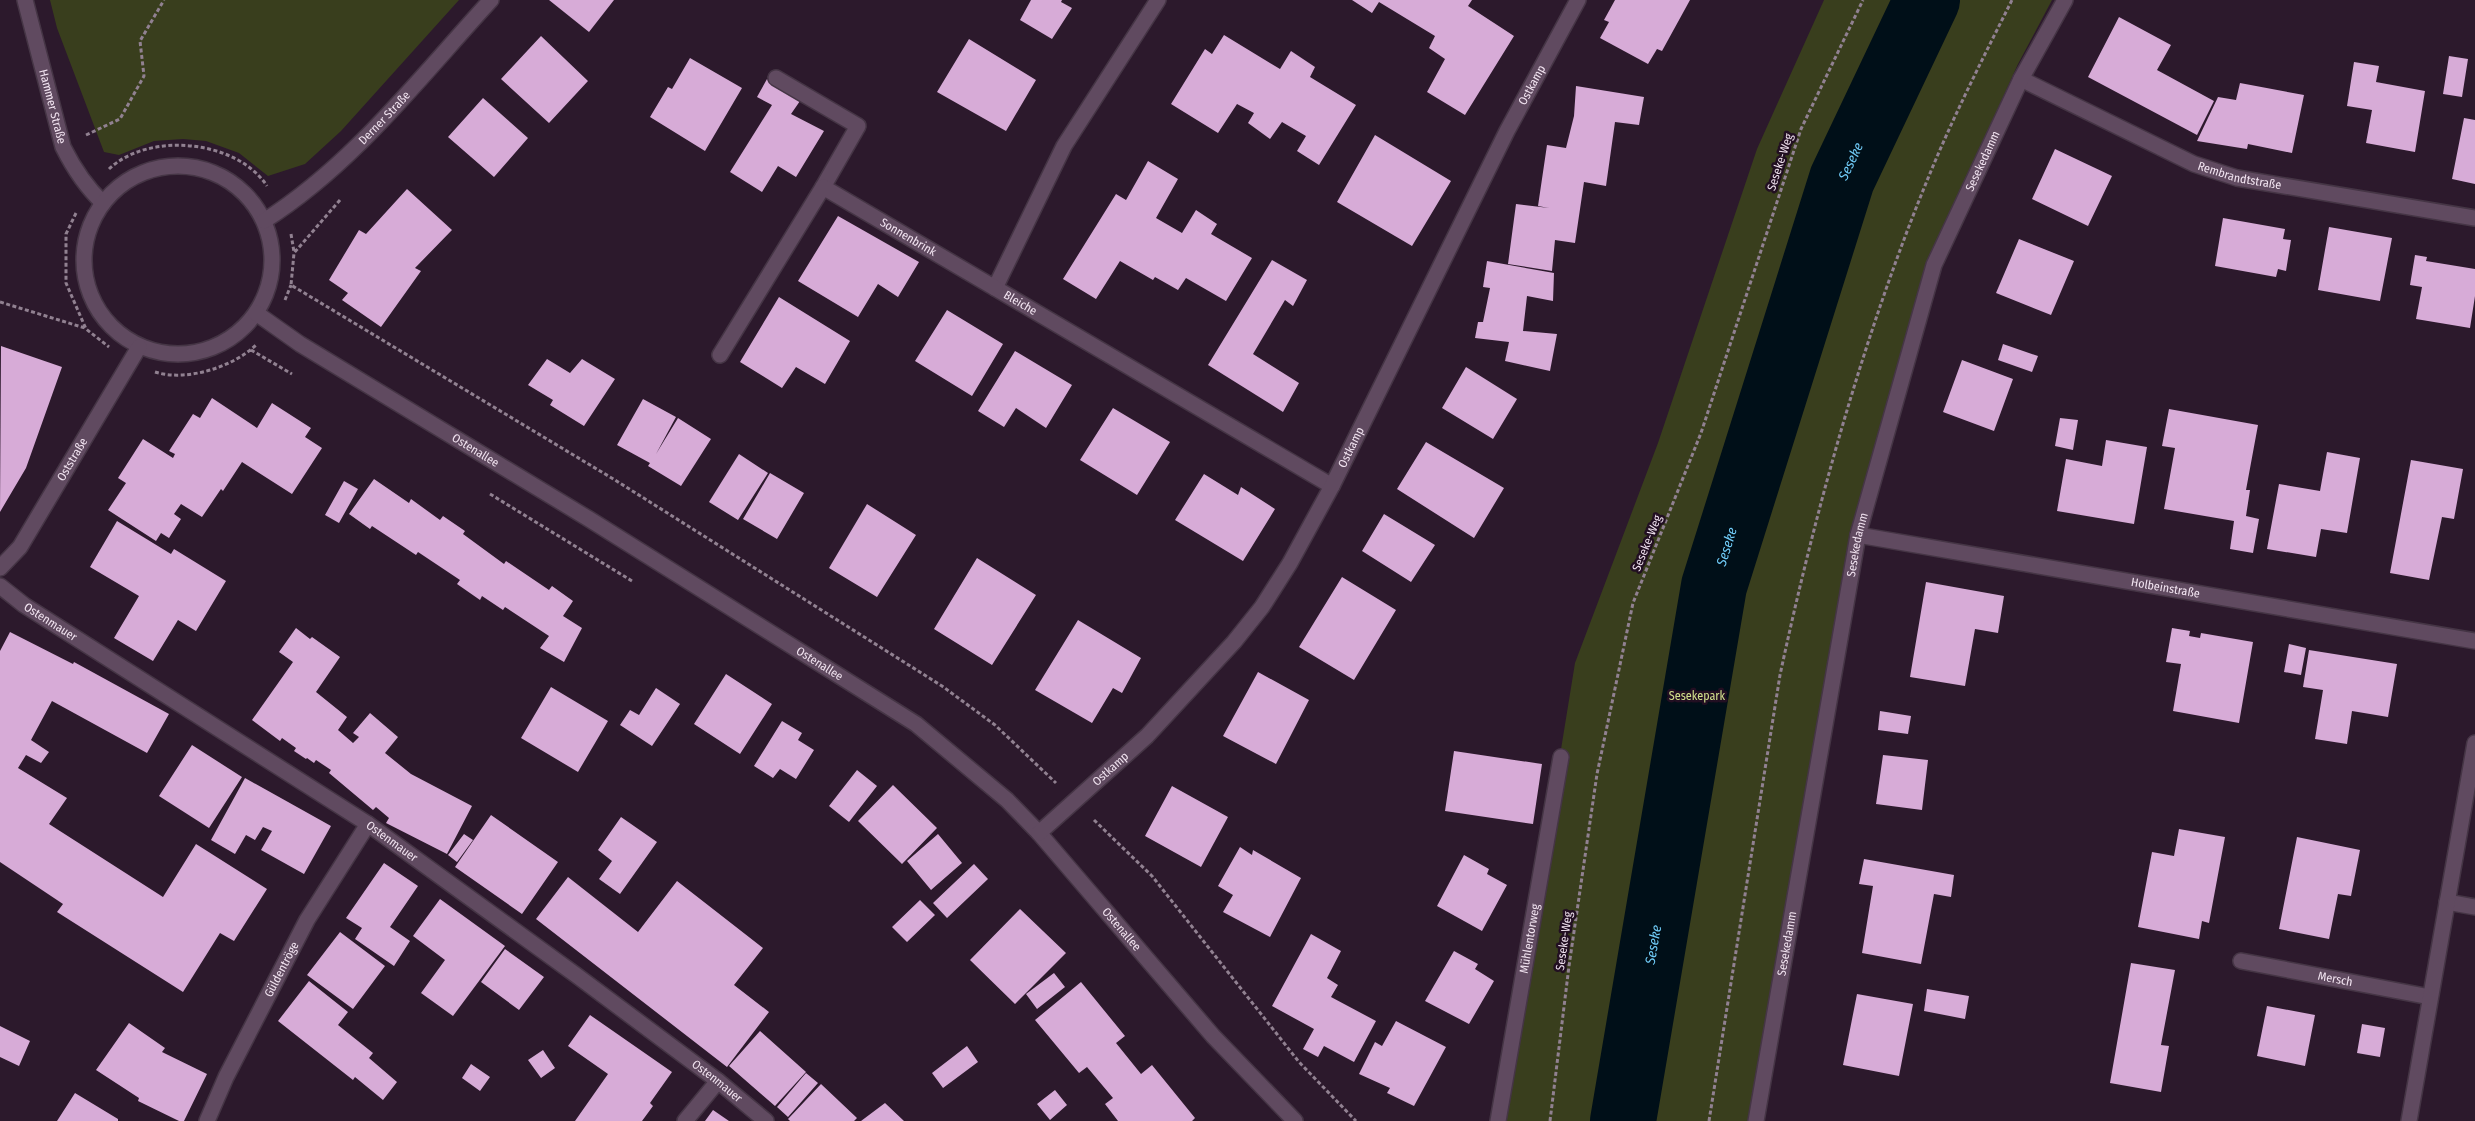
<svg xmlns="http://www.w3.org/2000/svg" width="2475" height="1121" font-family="'Fira Sans Condensed',sans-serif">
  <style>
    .green { fill: #393e1d }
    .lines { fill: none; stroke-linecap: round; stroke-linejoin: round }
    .river { stroke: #000f18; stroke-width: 66 }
    .building { fill: #d7abd7 }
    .minor-casing { stroke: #453545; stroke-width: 18 }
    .path { stroke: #918191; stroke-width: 3; stroke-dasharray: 4 2.5; stroke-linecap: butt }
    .minor { stroke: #604a60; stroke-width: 15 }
    .labels { text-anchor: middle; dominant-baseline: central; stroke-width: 5; stroke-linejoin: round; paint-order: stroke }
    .street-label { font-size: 12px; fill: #f2e4f1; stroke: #220f22 }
    .park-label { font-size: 12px; fill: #d1e08c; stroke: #220f22 }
    .water-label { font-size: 14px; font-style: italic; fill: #70ccf8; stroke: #220f22 }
  </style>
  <rect width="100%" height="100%" fill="#2c192c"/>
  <path class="green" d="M50 0H459L341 131 305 164 268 176 239 153 206 141 183 139 154 141 119 155 104 152 57 28Z
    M1824 0H2052L2018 64 1931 256 1871 468 1750 1121H1498L1517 1021 1575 663 1658 443 1757 149Z"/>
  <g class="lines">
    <path class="river" id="s1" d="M1623 1121 1714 586 1842 179 1927 0"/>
  </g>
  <path class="building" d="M549 0H614L589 32Z
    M1031 0H1062L1061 2 1072 8 1052 39 1020 20Z
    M1352 0H1472L1468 6 1514 36 1465 115 1427 92 1445 59 1429 48 1435 36 1379 2 1372 13Z
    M1615 0H1690L1662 51 1657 49 1648 64 1600 38 1609 22 1604 20Z
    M2119 17 2171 45 2157 70 2214 101 2197 135 2088 77Z
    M1224 35 1280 69 1291 51 1315 67 1310 77 1356 105 1319 165 1297 151 1306 136 1282 122 1270 139 1248 123 1254 113 1237 104 1218 133 1171 104 1205 49 1212 54Z
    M541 36 588 81 549 123 501 79Z
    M969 39 1036 80 1006 131 937 92Z
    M2449 56 2468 59 2462 97 2443 94Z
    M690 58 742 88 705 151 650 117 668 87 672 89Z
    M2354 62 2379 66 2376 82 2425 91 2415 152 2366 143 2372 110 2347 106Z
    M767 79 800 101 791 114 824 131 796 177 778 166 762 192 730 172 772 105 757 97Z
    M2240 83 2304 95 2292 153 2248 144 2247 149 2197 141 2218 97 2236 100Z
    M1576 86 1644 97 1639 125 1615 122 1606 186 1584 182 1575 243 1555 240 1552 271 1508 264 1516 204 1549 208 1538 206 1547 145 1566 148 1574 116Z
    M483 98 528 138 494 177 448 137Z
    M2464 118 2475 120V184L2452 179Z
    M1375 135 1451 181 1412 246 1337 202Z
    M2055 149 2112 176 2088 226 2032 199Z
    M1148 161 1178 179 1156 218 1182 233 1196 210 1217 224 1211 234 1252 258 1226 301 1186 278 1178 290 1155 277 1153 280 1120 261 1096 299 1063 279 1116 194 1126 200Z
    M407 189 452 230 415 268 421 271 381 327 342 300 348 293 329 280 359 230 366 234Z
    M838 216 919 262 898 297 878 284 858 317 798 281Z
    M2223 218 2285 229 2283 239 2291 240 2286 271 2278 269 2276 277 2215 266Z
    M2329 227 2392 238 2380 301 2318 290Z
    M2019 239 2074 261 2051 315 1996 293Z
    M2415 255 2427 257 2426 261 2475 269V296L2470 328 2416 319 2422 287 2410 285Z
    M1272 260 1307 280 1293 306 1285 300 1253 354 1299 383 1283 412 1208 365Z
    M1487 261 1554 273 1553 301 1527 296 1523 331 1557 334 1550 371 1505 361 1509 342 1475 338 1478 322H1483L1490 288 1483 287Z
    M779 297 850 341 825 384 796 367 782 388 740 362Z
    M947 310 1003 344 972 396 915 361Z
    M2003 344 2038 356 2032 372 1998 360Z
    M1 346 62 367 26 468 0 512Z
    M1015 351 1072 385 1046 428 1016 408 1004 427 978 411Z
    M547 359 570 373 582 359 615 379 584 426 550 405 553 400 528 385Z
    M1962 360 2013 379 1994 431 1943 412Z
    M1466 367 1517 399 1493 439 1442 408Z
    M212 398 257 428 272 403 311 428 305 437 322 448 292 494 242 462 223 491 221 489 202 517 181 504 174 514 181 519 169 538 161 533 156 541 108 510 126 483 118 478 143 439 173 458 175 454 169 451 193 414 200 418Z
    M643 399 676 417 656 454 678 418 711 439 681 486 648 466 650 463 617 445Z
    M1113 408 1170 442 1137 495 1080 460Z
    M2169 409 2258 425 2246 490H2250L2246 516 2259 519 2253 553 2230 549 2234 521 2164 509 2175 448 2162 446Z
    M2060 418 2078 420 2073 450 2055 446Z
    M2106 440 2147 447 2134 524 2057 511 2066 459 2102 466Z
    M1426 442 1504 488 1474 538 1397 489Z
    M2327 452 2360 458 2347 533 2321 529 2316 557 2267 549 2279 484 2320 491Z
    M739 454 768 473 738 520 709 502Z
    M2411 460 2463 469 2454 519 2442 517 2429 580 2390 573Z
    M770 473 804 493 777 539 743 519Z
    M1204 474 1238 495 1241 487 1275 509 1243 561 1175 520Z
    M374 479 409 503 411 499 440 520 443 516 465 531 463 534 504 564 506 561 549 590 552 586 573 601 563 616 582 628 564 662 540 648 549 636 505 607 503 610 482 596 480 600 457 584 460 580 418 552 416 555 372 526 370 529 349 514Z
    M344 481 358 489 339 523 325 515Z
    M867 504 916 535 877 597 829 568Z
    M1384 514 1435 545 1411 582 1362 551Z
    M117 521 171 554 174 549 226 581 196 631 178 620 153 661 114 638 139 596 90 567Z
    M977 558 1036 595 992 665 934 629Z
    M1342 577 1396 610 1354 680 1299 647Z
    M1926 582 2004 596 1998 633 1975 629 1965 686 1910 677Z
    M1078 620 1141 658 1122 693 1113 688 1092 723 1035 690Z
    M296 628 310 639 312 637 340 657 316 692 347 717 338 730 353 743 359 737 353 733 370 713 398 737 385 753 411 774 472 806 447 854 386 823 389 818 376 807 373 810 329 773 331 770 316 760 314 763 307 758 306 759 294 751 296 748 282 738 280 741 252 720 293 662 279 652Z
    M2172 628 2190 631 2189 636 2200 638 2201 633 2253 642 2239 723 2173 711 2181 664 2166 662Z
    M10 632 73 664 74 662 169 714 147 753 52 701 31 740 49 752 41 763 26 755 18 768 67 798 49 824 163 897 196 844 267 889 234 941 220 933 183 992 57 912 63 904 0 862V651Z
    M2289 644 2306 648 2301 675 2284 672Z
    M2309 650 2397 664 2388 717 2352 711 2347 744 2315 739 2323 690 2303 687Z
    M1258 672 1309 700 1276 764 1223 736Z
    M726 674 772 704 740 754 694 724Z
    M551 687 608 721 578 772 521 738Z
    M656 688 680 704 652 746 620 725 630 710 639 715Z
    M1880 711 1911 716 1908 734 1878 730Z
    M782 721 802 733 798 740 814 750 796 779 780 769 773 778 754 766Z
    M192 745 242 777 209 828 159 796Z
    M1454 751 1542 764 1533 824 1445 811Z
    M1883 755 1928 760 1922 810 1876 804Z
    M857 770 877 786 849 822 829 806Z
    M245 778 331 826 304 874 261 850 272 831 263 827 255 840 246 835 235 854 211 840Z
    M893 785 937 828 902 864 858 821Z
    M1172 786 1228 817 1201 867 1145 836Z
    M491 815 558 862 522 914 455 867Z
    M621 817 657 842 620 894 599 879 612 861 598 850Z
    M2179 829 2225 837 2209 923 2202 921 2199 939 2138 927 2152 852 2174 856Z
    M464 834 473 840 457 862 448 855Z
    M938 834 962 863 931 890 907 861Z
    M2297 837 2360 850 2351 896 2338 894 2329 939 2279 929Z
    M1240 847 1252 855 1253 850 1301 878 1270 937 1223 912 1233 895 1218 886Z
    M1464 855 1489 869 1487 874 1507 885 1482 931 1437 906Z
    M1864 859 1954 875 1951 897 1934 894 1921 964 1862 953 1873 886 1859 884Z
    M384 863 418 886 390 927 410 941 394 966 355 939 362 928 346 918Z
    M974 864 988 879 947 918 933 903Z
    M568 877 638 932 677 881 763 948 734 985 769 1012 727 1067 536 919Z
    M440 899 505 946 453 1016 421 993 445 960 413 936Z
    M920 900 935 915 907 942 892 927Z
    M1020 909 1066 953 1015 1004 970 960Z
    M340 932 385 966 353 1009 307 975Z
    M1311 934 1341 951 1327 978 1338 985 1331 997 1376 1021 1354 1062 1324 1046 1318 1057 1303 1049 1314 1029 1272 1006Z
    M505 949 544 977 519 1010 481 982Z
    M1454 951 1478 964 1475 969 1494 981 1469 1024 1425 1001Z
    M2131 963 2175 970 2161 1045 2169 1046 2161 1092 2110 1083Z
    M1054 973 1065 987 1037 1009 1026 994Z
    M309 981 348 1012 338 1025 373 1053 369 1058 397 1082 383 1100 355 1077 353 1080 278 1021Z
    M1081 982 1125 1036 1116 1043 1141 1074 1152 1065 1195 1118 1192 1121H1118L1105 1104 1113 1098 1087 1067 1079 1073 1035 1020Z
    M1927 989 1969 996 1965 1019 1924 1011Z
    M1857 994 1913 1004 1899 1076 1843 1065Z
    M2267 1006 2315 1015 2305 1066 2257 1056Z
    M590 1015 672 1072 650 1103 653 1106 642 1121H575L608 1074 568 1046Z
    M1396 1021 1446 1047 1414 1106 1387 1093 1390 1088 1359 1074 1375 1042 1382 1046Z
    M129 1023 165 1048 162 1052 207 1074 184 1121H179L138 1101 139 1098 96 1070Z
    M2362 1024 2385 1028 2380 1057 2357 1053Z
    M0 1026 30 1041 19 1066 0 1057Z
    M760 1031 806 1072 775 1106 729 1066Z
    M967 1046 978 1062 943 1088 932 1073Z
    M543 1050 555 1068 541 1078 528 1060Z
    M471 1064 490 1077 480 1091 462 1078Z
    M806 1073 818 1083 788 1117 777 1107Z
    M821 1084 857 1118 854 1121H790L788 1119Z
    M1055 1090 1067 1105 1050 1120 1037 1104Z
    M75 1093 118 1119V1121H57Z
    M885 1103 904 1121H861Z
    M713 1110 729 1121H705Z"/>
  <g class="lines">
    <g class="minor-casing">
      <g id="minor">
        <path id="s2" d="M25 0 63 147C74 169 85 186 103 203"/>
        <path id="s3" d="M1158 0 1064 146 995 288 1332 486"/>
        <path d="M776 78 858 126 823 187"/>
        <path id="s4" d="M2021 79 2194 164 2237 178 2475 218"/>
        <circle cx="178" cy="260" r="94"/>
        <path id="s5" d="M264 221C354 164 420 77 491 0"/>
        <path id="s6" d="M256 313 300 344 589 519 916 724 1007 800 1039 833 1213 1036 1295 1121"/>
        <path id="s7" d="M720 355 823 187 995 288"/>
        <path id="s8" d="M1858 535 2475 641"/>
        <path id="s9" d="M0 568 20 547 139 347"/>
        <path id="s10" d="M0 586 24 605 368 824 576 975 718 1081 766 1121"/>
        <path id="s11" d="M1039 833 1147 736 1234 642 1262 607 1290 563 1332 486 1507 131 1578 0"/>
        <path d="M2447 902 2475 907"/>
        <path id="s12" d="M2241 961 2430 997"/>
        <path id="s13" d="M207 1121 226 1077 307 920 368 824"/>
        <path d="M685 1121 718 1081"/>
        <path id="s14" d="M1498 1121 1561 757"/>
        <path id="s15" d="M1756 1121 1858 535 1934 265 2021 79 2065 0"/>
        <path d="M2409 1121 2475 743"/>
      </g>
    </g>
    <path class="path" d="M86 135 120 119 144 76 140 41 164 0
      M109 169C149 131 237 140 267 186
      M340 200 294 253 291 285 615 480 942 686 995 725 1056 783
      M76 213 66 234V283L86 329 109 347
      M291 234 294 252
      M285 300 291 285
      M0 302 85 328
      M251 350 292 374
      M155 372C186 382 233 367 256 345
      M490 494 632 581
      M1094 820 1152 876 1299 1062 1356 1121
      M1550 1121 1569 966 1597 774 1633 603 1701 433 1801 129 1863 0
      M1709 1121 1780 675C1816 507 1865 330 1931 171 1955 113 1984 56 2012 0"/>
    <use href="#minor" class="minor"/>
  </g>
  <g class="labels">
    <g class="street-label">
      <text stroke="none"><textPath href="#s11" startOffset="906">Ostkamp</textPath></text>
      <text stroke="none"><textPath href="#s2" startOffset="110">Hammer Straße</textPath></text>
      <text stroke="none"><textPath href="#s5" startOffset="159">Derner Straße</textPath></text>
      <text stroke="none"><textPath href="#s15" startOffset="990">Sesekedamm</textPath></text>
      <text transform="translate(1780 162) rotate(-72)">Seseke-Weg</text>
      <text stroke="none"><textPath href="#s4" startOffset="240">Rembrandtstraße</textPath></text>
      <text stroke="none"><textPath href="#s7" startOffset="296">Sonnenbrink</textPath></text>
      <text stroke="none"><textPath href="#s3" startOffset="361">Bleiche</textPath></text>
      <text stroke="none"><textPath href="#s11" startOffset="501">Ostkamp</textPath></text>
      <text stroke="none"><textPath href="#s6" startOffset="259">Ostenallee</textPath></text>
      <text stroke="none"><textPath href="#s9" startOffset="131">Oststraße</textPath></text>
      <text transform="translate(1647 543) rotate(-68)">Seseke-Weg</text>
      <text stroke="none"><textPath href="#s15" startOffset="585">Sesekedamm</textPath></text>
      <text stroke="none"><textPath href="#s8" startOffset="312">Holbeinstraße</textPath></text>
      <text stroke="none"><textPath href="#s10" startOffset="62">Ostenmauer</textPath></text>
      <text stroke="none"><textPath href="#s6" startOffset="664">Ostenallee</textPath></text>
      <text stroke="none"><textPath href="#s11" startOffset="96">Ostkamp</textPath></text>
      <text stroke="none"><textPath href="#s10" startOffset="468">Ostenmauer</textPath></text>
      <text stroke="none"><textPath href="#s6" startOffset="1069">Ostenallee</textPath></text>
      <text stroke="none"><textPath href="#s14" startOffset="185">Mühlentorweg</textPath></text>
      <text transform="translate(1564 941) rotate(-82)">Seseke-Weg</text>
      <text stroke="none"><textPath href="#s15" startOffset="180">Sesekedamm</textPath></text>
      <text stroke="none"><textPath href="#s13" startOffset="169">Güldentröge</textPath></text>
      <text stroke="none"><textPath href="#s12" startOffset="96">Mersch</textPath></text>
      <text stroke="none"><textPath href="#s10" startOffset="872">Ostenmauer</textPath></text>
    </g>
    <g class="park-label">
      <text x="1697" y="696">Sesekepark</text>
    </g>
    <g class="water-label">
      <text stroke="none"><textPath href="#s1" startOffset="989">Seseke</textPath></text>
      <text stroke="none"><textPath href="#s1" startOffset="584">Seseke</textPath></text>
      <text stroke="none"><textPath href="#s1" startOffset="179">Seseke</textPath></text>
    </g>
  </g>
</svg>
